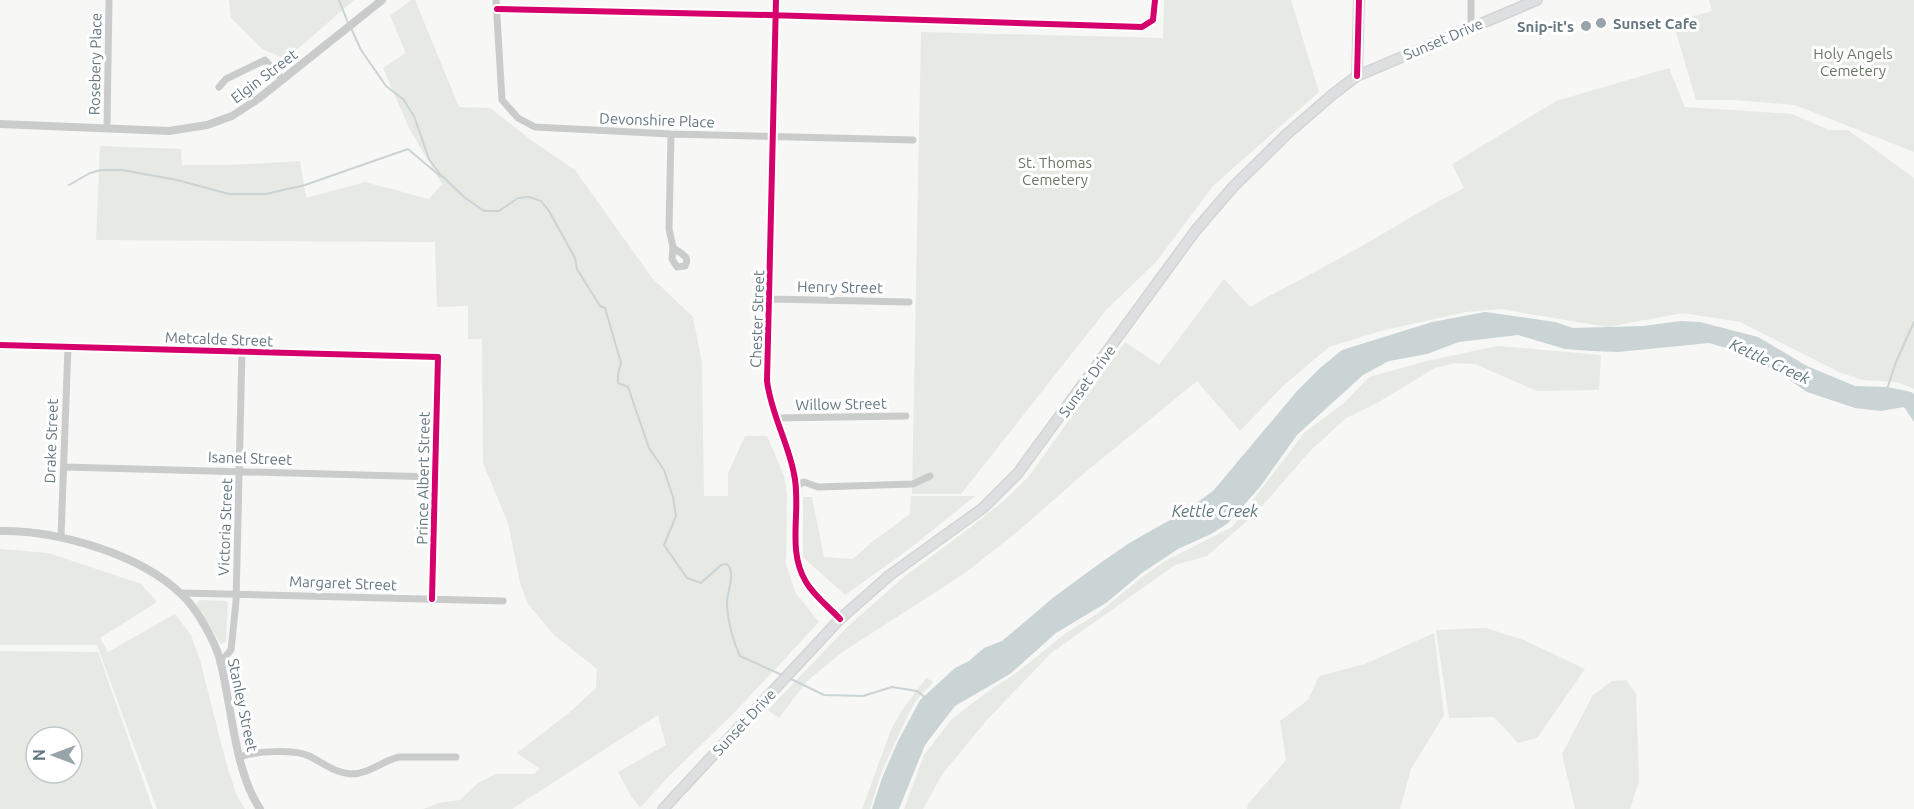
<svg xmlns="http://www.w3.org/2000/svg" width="1914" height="809" font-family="Ubuntu,sans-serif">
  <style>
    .green { fill: #e6e9e4; fill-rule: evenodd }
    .water { fill: #cad4d5 }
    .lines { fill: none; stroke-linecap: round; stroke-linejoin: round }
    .stream { stroke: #cad4d5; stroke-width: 2 }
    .secondary-casing { stroke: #d3d4d4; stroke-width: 12 }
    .minor { stroke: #cacccc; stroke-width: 7 }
    .tertiary { stroke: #cacccc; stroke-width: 8 }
    .secondary { stroke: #dedfe0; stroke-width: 9 }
    .cycleway-casing { stroke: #fff; stroke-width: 10 }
    .cycleway { stroke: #d6006c; stroke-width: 6 }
    .poi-dot { fill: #98a4a9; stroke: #fff; stroke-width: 2 }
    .labels { text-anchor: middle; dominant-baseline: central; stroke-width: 6; stroke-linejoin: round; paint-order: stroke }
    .poi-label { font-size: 15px; font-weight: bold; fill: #65787f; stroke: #fff; text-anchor: start }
    .street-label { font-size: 15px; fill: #65787f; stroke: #fff }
    .park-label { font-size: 15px; fill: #6a7763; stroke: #fff }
    .water-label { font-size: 16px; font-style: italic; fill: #5f7679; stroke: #fff }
  </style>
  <rect width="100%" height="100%" fill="#f7f7f6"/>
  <path class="green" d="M229 0H354L286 59 262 49 231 18Z
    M411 0H415L459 107 490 108 531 140 575 170 652 278 693 317 702 363 704 496H728V473L745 436H767L784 476 787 494 786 564 795 592 819 622 733 714 669 776 640 808 631 796 618 772 666 745 658 715 512 809H423L439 803 460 800 478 783 495 774H534L540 769 517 753 570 712 596 688 597 669 554 635 528 604 520 583 508 523 483 463 482 339H468V306L437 307 435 242 96 240 100 146 181 149 182 165H232L300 161 306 198 365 182 429 199 442 184 409 128 383 68 406 53 390 16Z
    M1164 0H1291L1319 92 1213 186 1156 262 1107 309 961 494H912L921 32 1163 38Z
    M1709 0H1914V152L1795 105 1734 100H1696L1673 22 1712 11Z
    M1669 68 1685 107 1792 114 1829 130H1848L1914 178V389L1897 382 1863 380 1839 372 1740 322 1683 313 1607 327 1501 309 1466 312 1384 330 1329 347 1284 385 1240 431 1197 381 1082 475 1017 532 965 573 841 653 807 681 779 718 768 710 847 627 904 577 971 527 1006 499 1029 476 1125 342 1159 365 1224 279 1250 307C1286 286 1324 268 1360 247 1395 227 1428 206 1464 188L1452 164 1556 101Z
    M1497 346 1601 355 1599 390 1537 391 1475 364 1455 363 1435 368 1377 403 1346 418 1310 451 1256 513 1207 556 1175 565 1051 653 986 721 943 773 923 809H904L924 755 952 719 990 690 1015 674 1066 633 1097 614 1141 578 1165 561 1232 527 1305 432 1343 404 1369 377 1427 361Z
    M911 496H975L908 550 845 595 803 557V497H812L824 557 853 559 872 542 910 514Z
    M0 549 48 553 141 584 157 602 100 638 108 652 175 614 191 635 200 660 227 766 237 796 245 809H157L97 645H0Z
    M200 600 226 601 228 603 226 642 221 644 196 604Z
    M1486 628 1524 640 1585 669 1537 738 1518 743 1494 717 1449 718 1436 630Z
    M1434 633 1444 715 1411 769 1400 809H1247L1248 804 1286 760 1280 721 1308 700 1319 676 1365 664Z
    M0 651 98 652 153 809H0ZM36 737H72V773H36Z
    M926 678 934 682 917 699 908 715 882 771 870 809H862L891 730 900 713Z
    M1626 680 1636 694 1639 781 1630 809H1575L1562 754 1593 695 1612 681Z"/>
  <path class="water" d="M1485 312 1555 322 1573 328 1643 326 1681 321 1700 322 1758 337 1807 366 1855 386 1888 387 1911 392 1914 394V422L1904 407 1881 411 1855 408 1807 392 1778 372 1729 349 1709 343 1618 352 1592 351 1565 349 1518 335 1459 342 1427 354 1389 361 1363 375 1297 435 1260 487 1227 524 1211 534 1178 549 1142 573 1106 603 1056 633 1010 674 955 706 925 745 899 809H872L882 778 898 741 920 700 955 668 969 661 984 648 1002 641 1054 597 1103 561 1131 542 1184 512 1213 491 1297 391 1320 368 1342 350 1432 322Z"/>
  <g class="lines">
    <path class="stream" d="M339 0 348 23
      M351 28 361 50 386 86 403 99 414 116 429 159 440 174 464 197 484 211H499L518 198 529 197 541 201 549 211 575 258 577 269 600 306 605 308 621 363 618 374V383L628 387 649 448 664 470 673 497 676 516 664 545 687 578 701 583 721 565 727 564C737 574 726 592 727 605 728 621 733 641 740 656L784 676
      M69 185 90 173 101 170H122L177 180 229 194H266L305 185 408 149 440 176
      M1887 389 1896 362 1914 322
      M789 678 824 695 863 696 892 687 917 691 926 698"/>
    <g class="secondary-casing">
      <path id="secondary" d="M1357 76 1359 0
        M663 809 840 619 890 575 983 508 1018 473 1196 230 1233 187 1287 134 1332 95 1357 76 1537 0"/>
    </g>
    <path class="minor" d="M496 0 502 100 518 118 535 127 671 134 913 140
      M776 0 767 381C771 414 788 442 794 474 802 509 786 549 806 582 814 596 829 607 840 619
      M497 9 769 15 1142 27 1153 20 1155 0
      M1471 27V0
      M219 87 226 79 265 60 283 80
      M107 128 109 0
      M671 134 669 229 673 247 672 259 677 267 685 266C691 255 679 254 673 247
      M769 299 909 302
      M0 345 438 357 432 599
      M775 418 906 416
      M64 467 435 477
      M796 486 804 482 818 487 913 484 930 476
      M61 536 68 347
      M181 593 503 601
      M220 663 231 650 236 602 242 351
      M240 757C255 751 294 749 309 756 323 763 335 773 351 774 369 774 382 761 399 757H456"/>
    <path class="tertiary" d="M0 124 169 131 207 125 232 116 258 99 382 0
      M0 531C57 530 140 554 181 594 196 607 215 641 220 660 232 706 234 770 260 809"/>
    <use href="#secondary" class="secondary"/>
    <g class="cycleway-casing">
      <path id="cycleway" d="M776 0 767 381C771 414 788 442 794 474 802 509 786 549 806 582 814 596 829 607 840 619
        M497 9 769 15 1142 27 1153 20 1155 0
        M1357 76 1359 0
        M0 345 438 357 432 599"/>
    </g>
    <use href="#cycleway" class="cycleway"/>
  </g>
  <g class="poi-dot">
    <circle cx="1601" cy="23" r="6"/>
    <circle cx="1586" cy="26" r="6"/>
  </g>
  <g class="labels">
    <g class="poi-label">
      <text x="1613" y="23">Sunset Cafe</text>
      <text x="1574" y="26" text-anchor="end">Snip-it's</text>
    </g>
    <g class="street-label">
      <text transform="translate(1443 39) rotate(-23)">Sunset Drive</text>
      <text transform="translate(95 64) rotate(-89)">Rosebery Place</text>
      <text transform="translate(264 76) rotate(-37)">Elgin Street</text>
      <text transform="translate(657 120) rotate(2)">Devonshire Place</text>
      <text transform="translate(840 287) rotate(1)">Henry Street</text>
      <text transform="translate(757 319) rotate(-88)">Chester Street</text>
      <text transform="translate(219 339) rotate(2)">Metcalde Street</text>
      <text transform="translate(1087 381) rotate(-54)">Sunset Drive</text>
      <text transform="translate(841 404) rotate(-1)">Willow Street</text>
      <text transform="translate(51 441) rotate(-88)">Drake Street</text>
      <text transform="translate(250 458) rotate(2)">Isanel Street</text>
      <text transform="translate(423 478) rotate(-89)">Prince Albert Street</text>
      <text transform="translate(225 527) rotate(-88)">Victoria Street</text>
      <text transform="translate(343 583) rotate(2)">Margaret Street</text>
      <text transform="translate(243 705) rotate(78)">Stanley Street</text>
      <text transform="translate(744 722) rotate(-47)">Sunset Drive</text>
    </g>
    <g class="park-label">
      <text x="1853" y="53">Holy Angels<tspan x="1853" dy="17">Cemetery</tspan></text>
      <text x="1055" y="162">St. Thomas<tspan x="1055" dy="17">Cemetery</tspan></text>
    </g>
    <g class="water-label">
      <text transform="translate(1770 361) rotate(25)">Kettle Creek</text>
      <text x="1215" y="511">Kettle Creek</text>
    </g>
  </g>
  <g transform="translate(54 755) rotate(270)"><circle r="28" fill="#ffffff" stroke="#c1c9cc" stroke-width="1.5"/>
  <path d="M0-4.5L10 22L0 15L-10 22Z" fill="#98a4a9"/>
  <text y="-9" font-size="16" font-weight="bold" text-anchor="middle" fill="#65787f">N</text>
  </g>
</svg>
